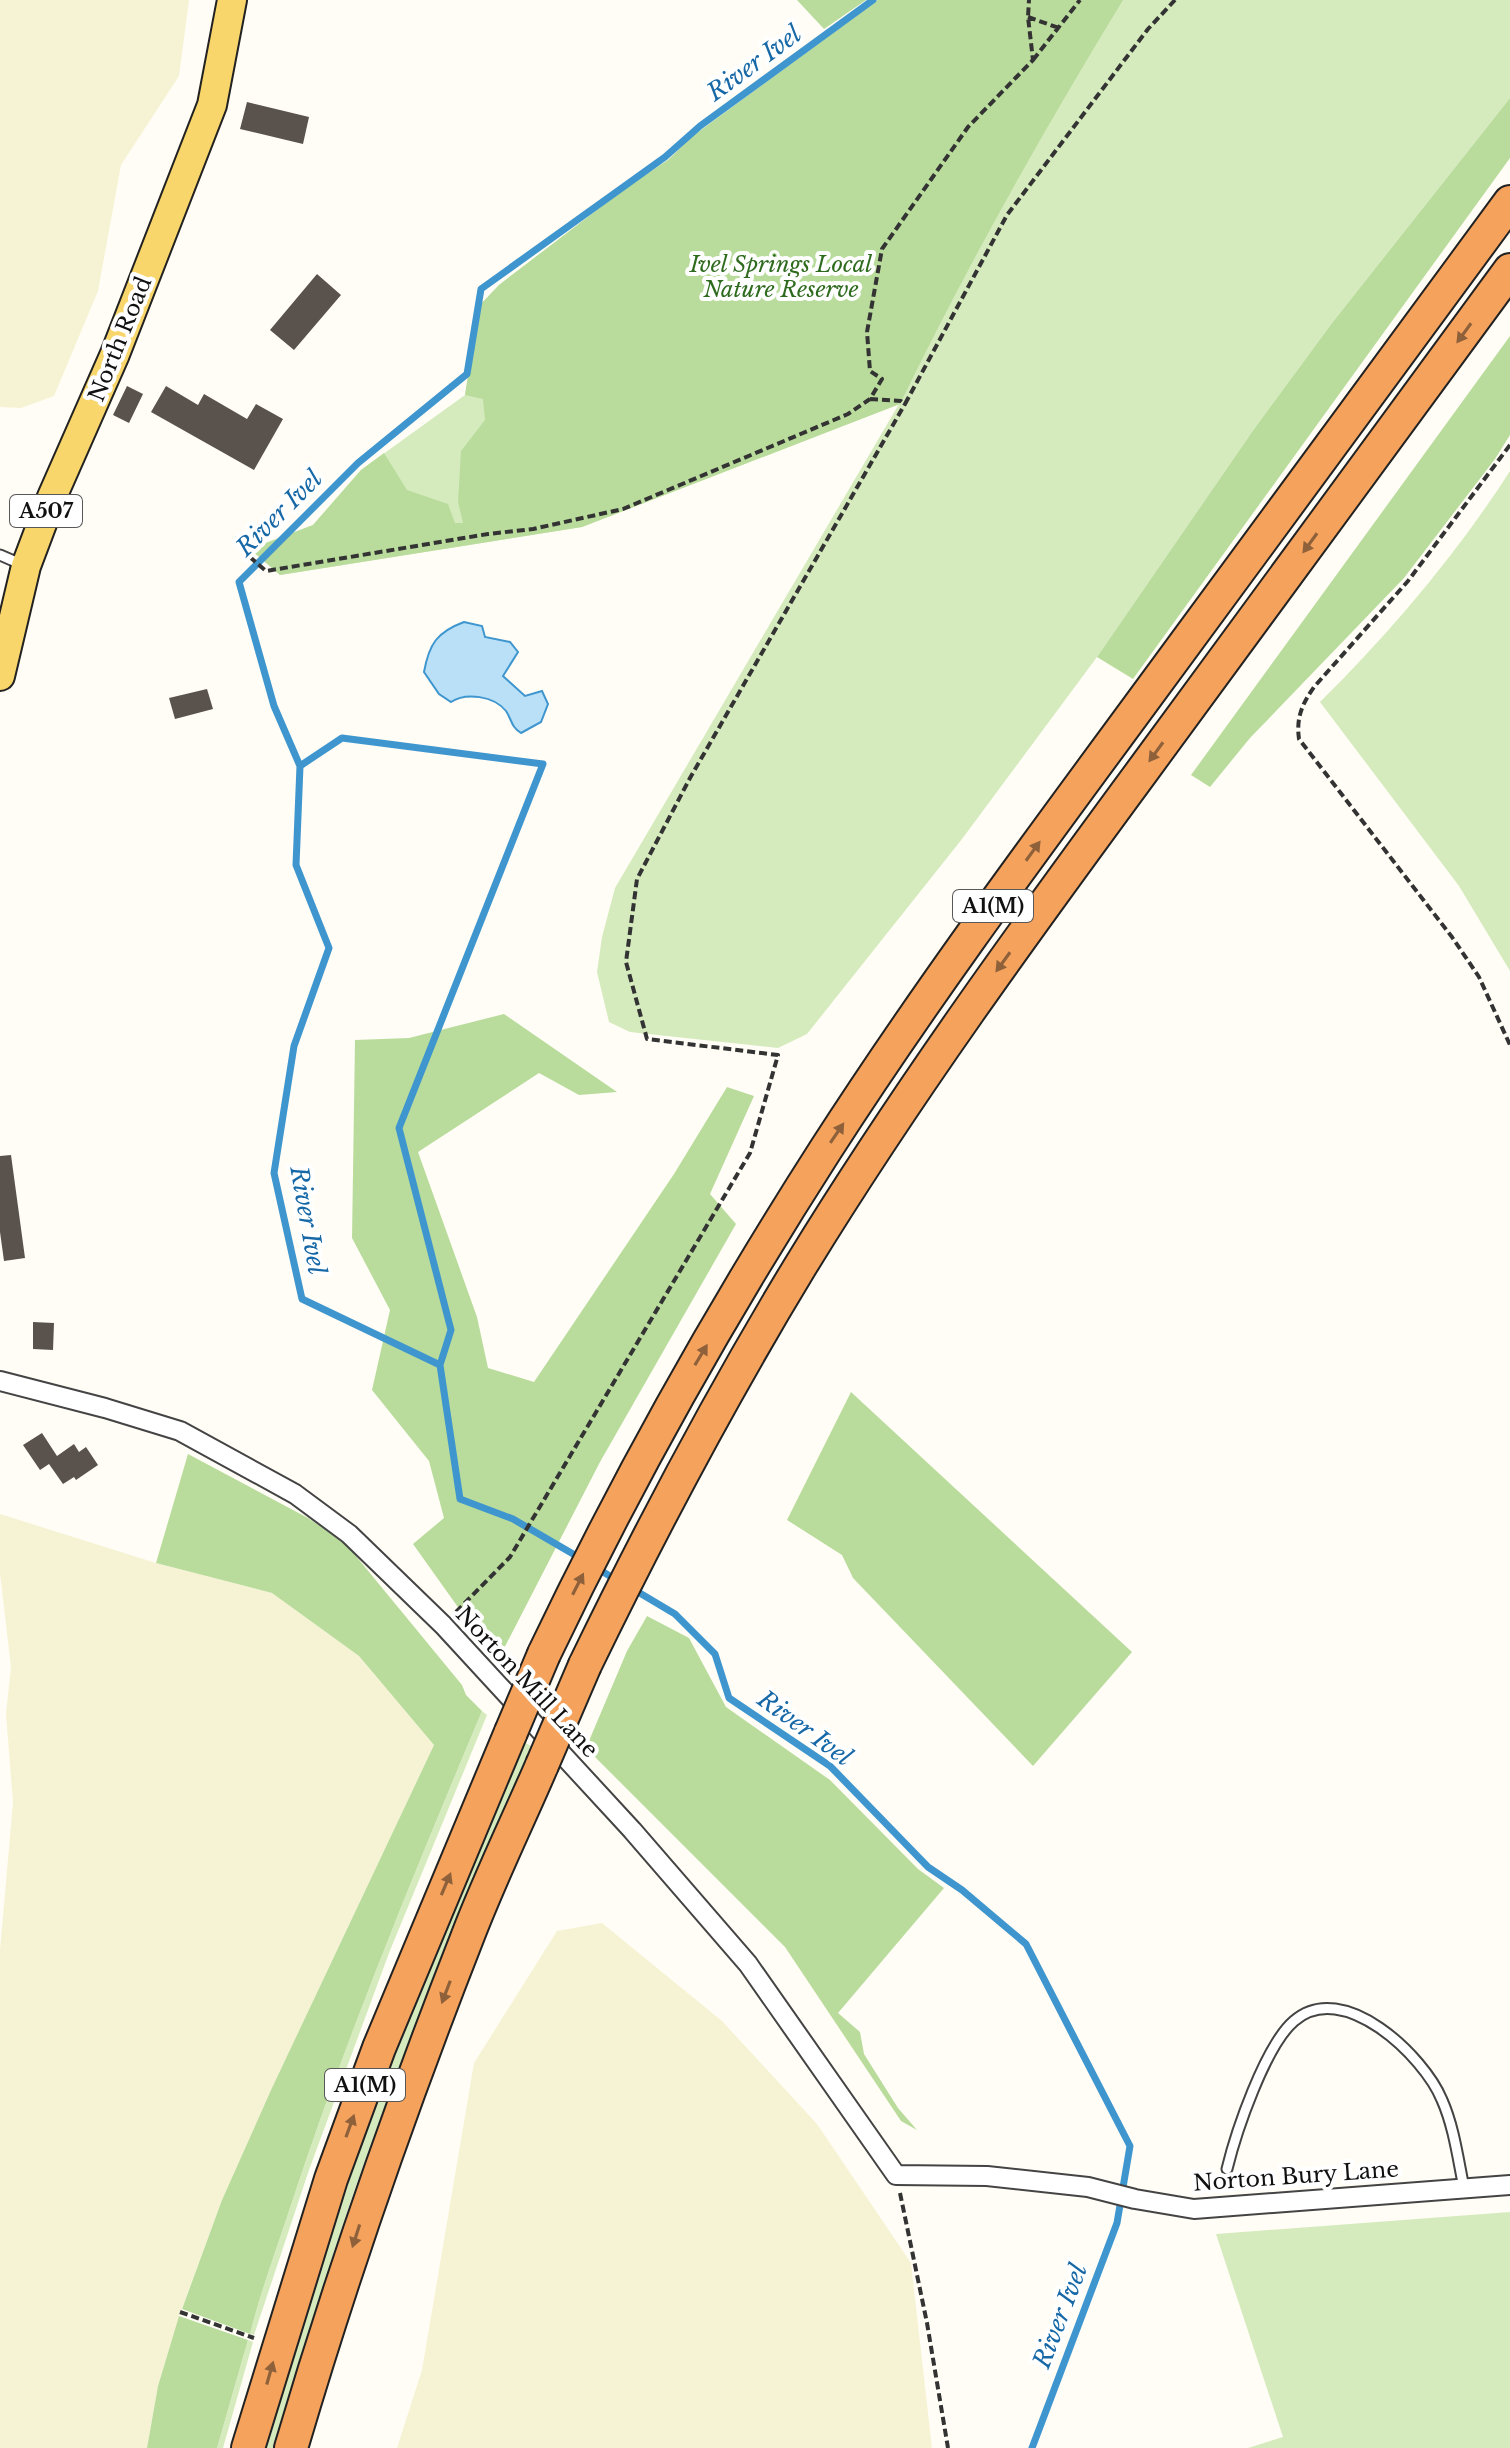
<svg xmlns="http://www.w3.org/2000/svg" width="1510" height="2448" font-family="'Libre Baskerville',serif">
  <style>
    .farmland { fill: #f6f3d4 }
    .green { fill: #d5ebbd }
    .forest { fill: #b9dc9c }
    .water { fill: #b9e0f7; stroke: #3f96cf; stroke-width: 2 }
    .lines { fill: none; stroke-linecap: round; stroke-linejoin: round }
    .stream { stroke: #3f96cf; stroke-width: 7 }
    .building { fill: #5a524d }
    .lane-casing { stroke: #444; stroke-width: 13 }
    .street-casing { stroke: #444; stroke-width: 22 }
    .primary-casing { stroke: #222; stroke-width: 32 }
    .highway-casing { stroke: #222; stroke-width: 36 }
    .path { stroke: #333; stroke-width: 4; stroke-dasharray: 8 4; stroke-linecap: butt }
    .lane { stroke: #fff; stroke-width: 9 }
    .street { stroke: #fff; stroke-width: 18 }
    .primary { stroke: #f9d66b; stroke-width: 28 }
    .highway { stroke: #f5a25d; stroke-width: 32 }
    .highway-bridge-casing { stroke: #222; stroke-width: 36; stroke-linecap: butt }
    .highway-bridge { stroke: #f5a25d; stroke-width: 32 }
    .oneway { fill: #8e613b }
    .labels { text-anchor: middle; dominant-baseline: central; stroke-width: 8; stroke-linejoin: round; paint-order: stroke }
    .shield { fill: #fff; stroke: #585858; stroke-width: 2 }
    .shield-label { font-size: 20px; font-weight: bold; fill: #111 }
    .park-label { font-size: 22px; font-style: italic; fill: #2f6b1f; stroke: #fff }
    .street-label { font-size: 22px; fill: #111; stroke: #fff }
    .water-label { font-size: 24px; font-style: italic; fill: #1768a6; stroke: #fff }
  </style>
  <rect width="100%" height="100%" fill="#fffdf5"/>
  <path class="farmland" d="M0 0H189L179 76 121 165 98 291 54 396 21 408 0 407Z
    M0 1514 156 1563 272 1593 359 1656 434 1745 271 2090 222 2200 179 2316 158 2386 147 2448H0V1950L13 1803 6 1714 11 1667 0 1573Z
    M602 1923 722 2021 817 2124 911 2263 932 2448H397L422 2370 474 2063 557 1931Z"/>
  <path class="green" d="M878 0H1510V98L1332 323 1254 429 1097 657 962 839 807 1034 778 1048 630 1032 609 1022 597 972 602 937 615 888 899 404 582 527 280 575 250 549 313 525 361 470 465 395 479 306 499 285 627 187 668 160 693 136Z
    M1510 471V971L1459 886 1320 702C1391 632 1456 555 1510 471Z
    M482 1711 487 1715 389 1953 309 2170 254 2335 250 2334C260 2294 274 2256 287 2217 343 2045 412 1878 482 1711Z
    M522 1741 531 1746C470 1892 408 2037 356 2186 326 2272 301 2360 277 2448H265L295 2340 393 2053Z
    M1510 2212V2448H1248L1283 2437 1216 2234Z
    M248 2340 253 2342 223 2448H217Z"/>
  <path class="forest" d="M797 0H866L824 29Z
    M878 0H1123C1043 131 967 266 900 404L582 527 280 575 250 549 313 525 361 470 384 453 407 490 448 504 455 523H463L458 502 461 451 485 420 483 399 465 395 479 306 499 285 627 187 668 160 693 136Z
    M1510 98V158L1133 679 1097 657 1254 429 1332 323Z
    M1510 336V435L1495 459 1404 578 1250 738 1210 787 1191 775Z
    M504 1014 617 1092 579 1095 539 1073 418 1152 477 1317 488 1368 534 1382 674 1174 727 1087 754 1096 710 1194 736 1224 600 1462 497 1662 413 1544 444 1518 429 1461 372 1390 390 1310 352 1238 355 1040 409 1038Z
    M851 1392 1132 1652 1033 1766 853 1578 842 1555 787 1520Z
    M188 1454 308 1518 346 1544 462 1685 466 1695 482 1711C412 1878 343 2045 287 2217 274 2256 260 2294 250 2334L182 2309 222 2200 271 2090 434 1745 359 1656 272 1593 156 1563Z
    M647 1616 689 1638 726 1707 830 1780 918 1869 944 1888 838 2013 860 2032 864 2054 898 2108 917 2130 901 2121 785 1947 586 1748 627 1651Z
    M179 2316 248 2340 217 2448H147L158 2386Z"/>
  <path class="water" d="M464 622 482 626 485 637 510 642 518 652 503 676 525 696 542 691 548 704 541 722 521 733C511 727 512 720 506 711 494 696 466 692 451 702L439 694 424 672C429 644 437 632 464 622Z"/>
  <g class="lines">
    <path class="stream" d="M300 766 342 738 543 764 399 1128 451 1330 440 1365
      M580 1558 513 1519 460 1499 440 1365 302 1299 274 1173 294 1046 329 948 296 865 300 766 274 706 239 582 358 463 467 374 481 289 665 157 700 126 873 0
      M595 1567 618 1581
      M633 1589 675 1614 715 1654 729 1698 830 1766 928 1867 962 1890 1026 1944 1130 2146 1117 2223 1032 2448"/>
  </g>
  <path class="building" d="M247 102 309 117 303 144 240 129Z
    M317 274 341 295 294 350 270 330Z
    M127 386 143 394 129 423 113 415Z
    M166 386 198 405 204 394 247 419 256 404 283 419 254 470 151 412Z
    M207 689 213 709 175 719 169 698Z
    M11 1155 25 1258 4 1261 0 1232V1156Z
    M33 1322 54 1323 53 1350 33 1349Z
    M42 1433 57 1456 74 1444 79 1452 86 1447 98 1465 76 1480 74 1477 63 1484 49 1464 40 1470 23 1445Z"/>
  <g class="lines">
    <g class="lane-casing">
      <path id="lane" d="M0 555 23 565
        M1227 2169C1236 2132 1265 2046 1294 2021 1343 1978 1424 2056 1442 2100 1454 2127 1458 2159 1464 2188"/>
    </g>
    <g class="street-casing">
      <path id="street" d="M0 1381 105 1408 180 1431 295 1494 349 1534 443 1625 632 1830 748 1964 896 2175 987 2176 1088 2187 1135 2199 1194 2209 1510 2185"/>
    </g>
    <g class="primary-casing">
      <path id="primary" d="M0 676 26 566 52 497 115 354 212 105 232 0"/>
    </g>
    <g class="highway-casing">
      <path id="highway" d="M544 1654C627 1480 722 1311 826 1149 918 1006 1019 869 1120 732 1249 555 1380 379 1510 202
        M585 1665C651 1529 722 1395 801 1265 907 1092 1026 929 1146 766 1267 601 1388 436 1510 270
        M248 2448 331 2179 379 2048 511 1732
        M291 2448C342 2275 401 2106 467 1938 489 1880 517 1823 542 1765"/>
    </g>
    <path class="path" d="M1028 17 1059 28
      M1033 60 1080 0
      M870 399 901 401 905 404 1007 215 1148 29 1175 0
      M1510 445 1408 581 1314 687C1302 704 1296 718 1299 739L1452 937 1479 977 1510 1045
      M237 536 251 558 266 571 488 534 533 529 623 509 848 414 870 399 882 379 870 371 867 332 882 249 968 127 1033 60 1028 17 1029 0
      M456 1612 510 1557 750 1153 778 1055 647 1039 626 962 637 879 690 778 905 404
      M900 2193 927 2323 948 2448
      M180 2312 254 2338"/>
    <use href="#lane" class="lane"/>
    <use href="#street" class="street"/>
    <use href="#primary" class="primary"/>
    <use href="#highway" class="highway"/>
    <g class="highway-bridge-casing">
      <path id="highway-bridge" d="M511 1732 544 1654
        M542 1765 585 1665"/>
    </g>
    <use href="#highway-bridge" class="highway-bridge"/>
  </g>
  <defs><path id="oneway-solid" d="M-6-.8H1V-3.2L6.5 0L1 3.2V.8H-6Z" transform="scale(2)"/></defs>
  <g class="oneway">
    <use href="#oneway-solid" transform="translate(1464 333) rotate(126)"/>
    <use href="#oneway-solid" transform="translate(1310 543) rotate(126)"/>
    <use href="#oneway-solid" transform="translate(1156 752) rotate(126)"/>
    <use href="#oneway-solid" transform="translate(1033 851) rotate(-54)"/>
    <use href="#oneway-solid" transform="translate(1003 962) rotate(126)"/>
    <use href="#oneway-solid" transform="translate(837 1133) rotate(-56)"/>
    <use href="#oneway-solid" transform="translate(701 1355) rotate(-59)"/>
    <use href="#oneway-solid" transform="translate(578 1584) rotate(-63)"/>
    <use href="#oneway-solid" transform="translate(446 1884) rotate(-67)"/>
    <use href="#oneway-solid" transform="translate(446 1992) rotate(111)"/>
    <use href="#oneway-solid" transform="translate(350 2126) rotate(-70)"/>
    <use href="#oneway-solid" transform="translate(356 2236) rotate(108)"/>
    <use href="#oneway-solid" transform="translate(270 2373) rotate(-74)"/>
  </g>
  <g class="labels">
    <g class="shield">
      <rect x="10" y="495" width="72" height="32" rx="6"/>
      <rect x="953" y="890" width="80" height="32" rx="6"/>
      <rect x="325" y="2069" width="80" height="32" rx="6"/>
    </g>
    <g class="shield-label">
      <text x="46" y="511">A507</text>
      <text x="993" y="906">A1(M)</text>
      <text x="365" y="2085">A1(M)</text>
    </g>
    <g class="park-label">
      <text x="781" y="264">Ivel Springs Local<tspan x="781" dy="25">Nature Reserve</tspan></text>
    </g>
    <g class="street-label">
      <text transform="translate(120 339) rotate(-68)">North Road</text>
      <text transform="translate(527 1682) rotate(47)">Norton Mill Lane</text>
      <text transform="translate(1296 2176) rotate(-4)">Norton Bury Lane</text>
    </g>
    <g class="water-label">
      <text transform="translate(754 63) rotate(-36)">River Ivel</text>
      <text transform="translate(279 513) rotate(-45)">River Ivel</text>
      <text transform="translate(308 1220) rotate(80)">River Ivel</text>
      <text transform="translate(805 1728) rotate(36)">River Ivel</text>
      <text transform="translate(1060 2316) rotate(-69)">River Ivel</text>
    </g>
  </g>
</svg>
